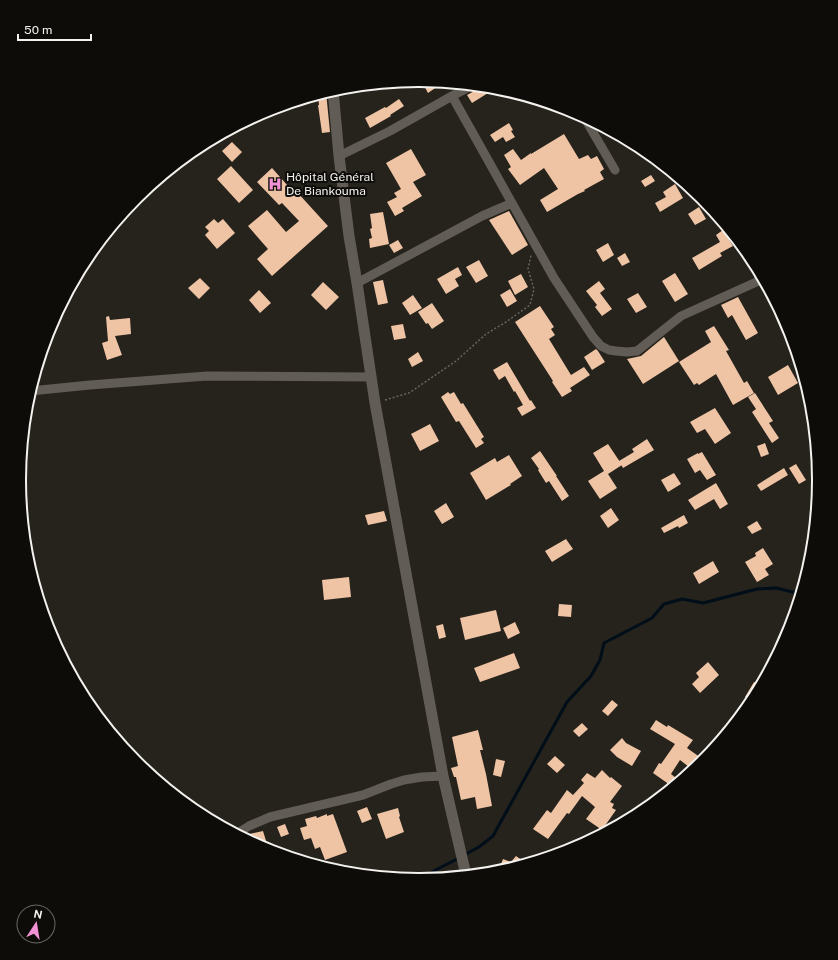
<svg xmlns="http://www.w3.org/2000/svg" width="838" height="960" font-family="'Public Sans',sans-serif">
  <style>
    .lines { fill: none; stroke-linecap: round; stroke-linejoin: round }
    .stream { stroke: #000e19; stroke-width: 3 }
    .building { fill: #efc4a5 }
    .path { stroke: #68645f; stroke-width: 1.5; stroke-dasharray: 2 2; stroke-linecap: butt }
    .minor { stroke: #615d56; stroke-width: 9 }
    .tertiary { stroke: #615d56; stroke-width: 11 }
    .labels { text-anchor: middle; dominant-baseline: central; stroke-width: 4; stroke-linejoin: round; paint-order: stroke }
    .poi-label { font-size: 12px; fill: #f4f2ee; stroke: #0d0c09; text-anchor: start }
    .rim { fill: none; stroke: #f4f2ee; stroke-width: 2 }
  </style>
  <rect width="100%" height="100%" fill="#26221c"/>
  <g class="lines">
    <path class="stream" d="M464 855 479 847 493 836 567 702 591 676 600 660 604 643 652 618 664 604 682 599 703 603 757 589 776 588 801 594
      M422 880 428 874 459 858"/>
  </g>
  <path class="building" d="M421 80 426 81 444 82 428 93Z
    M479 86 496 88 472 103 467 95 476 90Z
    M326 92 330 132 322 133 318 105H319L318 95Z
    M399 99 404 106 390 115 391 116 370 128 365 118 385 107 386 108Z
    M509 123 513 130 511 131 515 137 506 142 503 137 495 142 490 135Z
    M564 134 579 159 588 155 591 159 597 156 604 169 600 172 604 179 584 190 585 191 578 194 547 212 540 200 558 189 544 168 520 185 508 169 511 167 504 155 513 149 521 160 531 153V154Z
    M232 142 242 152 232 162 222 151Z
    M411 149 426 175 413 182 422 196 402 208 404 211 395 216 387 202 397 197 394 193 401 189 386 163Z
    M231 166 253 190 239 203 217 179Z
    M272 168 295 194 297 192 328 226 272 276 257 259 268 249 248 226 267 210 286 232 299 221 282 203 279 205 257 182Z
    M651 175 655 181 645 187 641 181Z
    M675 184 683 198 660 212 655 203 666 197 663 192Z
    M699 207 706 219 695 225 688 214Z
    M509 211 528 245 512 255 489 220Z
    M383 212 389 244 370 248 369 239 372 238 370 229 372 228 370 214Z
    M214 219 218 223 223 219 235 233 217 249 205 235 209 231 205 227Z
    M723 230 733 246 720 253 722 256 699 270 692 258 720 242 716 235Z
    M398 240 403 248 394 253 389 245Z
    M608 243 614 255 603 262 596 250Z
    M625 253 630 262 622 266 617 258Z
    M479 260 488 276 476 283 466 267Z
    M458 267 462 275 455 279 459 286 446 294 437 279Z
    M675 273 688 294 675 302 662 281Z
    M521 274 528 287 515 295 508 281Z
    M200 278 210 288 199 299 188 288Z
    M383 280 388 303 378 305 373 282Z
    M599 281 605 289 600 293 612 309 602 316 595 307 597 305 586 291Z
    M323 282 339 297 326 310 311 295Z
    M510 289 517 301 507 307 500 295Z
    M259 290 271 303 260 313 249 300Z
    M638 293 647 307 636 313 627 299Z
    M413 295 422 308 410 315 402 303Z
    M738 297 758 333 746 340 732 315 728 318 721 305Z
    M432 303 444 321 432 329 428 323 426 324 418 312Z
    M540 306 554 327 551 329 555 335 549 339 571 375 584 367 590 375 570 388 572 391 562 397 552 382 553 381 515 322Z
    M109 316 110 320 130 318 131 334 115 336 122 355 107 360 102 343 108 341 106 317Z
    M403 324 406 338 394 340 391 326Z
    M714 326 729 350 726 351 744 383 747 381 754 393 733 405 716 374 699 385 697 383 694 385 679 362 711 342 705 331Z
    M664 337 679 361 643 384 627 359 641 356Z
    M596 349 598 351 605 362 592 370 584 357Z
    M418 352 423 361 412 367 408 359Z
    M507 362 530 401 531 400 536 408 522 416 517 408 523 405 515 391 514 392 505 376 499 380 493 370Z
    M788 365 798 383 778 395 768 377Z
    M448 392 450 394 454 392 461 404 463 403 484 437 481 439 484 443 476 448 459 421 456 422 441 397Z
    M755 393 773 421 769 423 779 438 772 443 752 412 756 409 748 397Z
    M715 408 731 433 715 444 705 429 697 433 690 422Z
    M430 424 439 441 420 451 411 434Z
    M647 439 654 450 623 468 619 461 634 452 632 449Z
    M765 443 769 454 761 457 757 446Z
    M608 444 622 465 608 474 617 488 600 499 588 481 604 471 593 453Z
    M540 451 557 476H556L569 496 562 501 549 481 546 483 538 470 539 469 531 458Z
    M702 452 716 475 707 480 700 470 695 473 687 459 698 453V454Z
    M509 455 522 476 510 484 511 485 486 500 470 473 495 458 497 462Z
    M796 464 806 480 799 484 789 468Z
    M784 468 788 475 761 491 757 485Z
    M674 473 681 484 668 492 661 480Z
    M716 483 728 504 720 509 714 499 695 510 688 500Z
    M446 503 454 517 442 524 434 511Z
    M611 508 619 520 608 528 600 516Z
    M384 511 387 521 368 525 365 515Z
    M684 515 688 523 679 528 678 526 664 533 661 528Z
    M757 521 762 529 752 534 747 527Z
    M566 539 573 549 552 562 545 551Z
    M763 548 773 564 765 569 769 575 757 582 745 562 756 556 755 553Z
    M713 561 719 572 699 584 693 573Z
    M349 577 351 597 324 600 322 580Z
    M559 604 572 605 571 617 558 616Z
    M496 610 501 631 465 640 460 618Z
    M515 622 520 633 508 639 503 628Z
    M443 624 446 637 439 639 436 626Z
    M514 653 520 668 480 682 474 668Z
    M708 662 719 675 700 693 692 684 699 677 696 673Z
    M754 682 760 686 752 702 745 697Z
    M612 700 618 705 608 716 602 711Z
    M656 720 667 727 668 725 693 740 687 748 704 760 693 770 680 760 671 774 676 778 670 785 653 773 659 763 661 764 675 744 650 729Z
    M582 723 588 729 579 737 573 731Z
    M478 730 483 750H480L486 774 492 806 477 809 475 797 461 800 456 777H454L451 768 458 766 452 737Z
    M622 738 626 743 641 751 632 766 617 757 610 750Z
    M555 756 565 765 557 773 547 764Z
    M496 759 505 761 501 777 493 775Z
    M602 770 610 778 611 777 622 786 610 802 614 804 612 808 616 810 602 830 586 819 595 807 582 796 569 814 567 813 548 839 533 829 547 810 551 813 567 790 573 795 584 783 581 780 587 773 595 778Z
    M367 807 372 819 362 823 357 811Z
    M398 808 400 816 399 817 404 832 386 839 377 814Z
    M327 814V816L333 814 347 852 325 860 320 847 315 849 311 838 304 840 300 828 307 826 305 819 316 816 317 818Z
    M285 824 289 834 281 837 277 827Z
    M263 831 267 844 259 846 243 837 245 835Z
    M516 856 526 863 498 872 503 859 511 862Z"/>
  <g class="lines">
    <path class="path" d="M385 400 409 393 456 361 486 334 506 322 530 305 534 289 528 269 531 255"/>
    <path class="minor" d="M452 96 554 278 593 337 601 346 609 350 616 351 627 352 637 351 681 316 701 307 763 279
      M584 117 615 170
      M339 156 390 131 452 96 473 85
      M357 283 482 216 512 203
      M30 391 90 385 207 376 371 377
      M236 834 249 826 270 817 363 795 391 784 404 780 422 777 443 776"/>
    <path class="tertiary" d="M333 90 339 156 349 236 357 283 375 403 443 776 466 875"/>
  </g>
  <defs>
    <g id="hospital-bare" transform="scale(1.08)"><path d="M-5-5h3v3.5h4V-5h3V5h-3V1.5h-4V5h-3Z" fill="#f391d5" stroke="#0d0c09" stroke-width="2.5" paint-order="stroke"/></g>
  </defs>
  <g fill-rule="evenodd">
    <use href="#hospital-bare" x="275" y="184"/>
  </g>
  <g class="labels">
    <g class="poi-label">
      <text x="286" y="177">Hôpital Général<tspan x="286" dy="14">De Biankouma</tspan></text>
    </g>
  </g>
  <path d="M0 0H838V960H0ZM26 480a393 393 0 1 1 786 0a393 393 0 1 1-786 0Z" fill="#0d0c09" fill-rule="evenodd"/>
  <path class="rim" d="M26 480a393 393 0 1 1 786 0a393 393 0 1 1-786 0Z"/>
  <g transform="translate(36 924) rotate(12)"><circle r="19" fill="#0d0c09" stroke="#696865"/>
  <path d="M0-3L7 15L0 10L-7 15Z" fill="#f391d5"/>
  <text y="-6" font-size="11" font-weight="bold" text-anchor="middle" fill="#f4f2ee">N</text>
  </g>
  <path d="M18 34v6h73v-6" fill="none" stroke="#f4f2ee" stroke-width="2"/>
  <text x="24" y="34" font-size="12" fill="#f4f2ee" stroke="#0d0c09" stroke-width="3" paint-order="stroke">50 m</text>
</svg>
